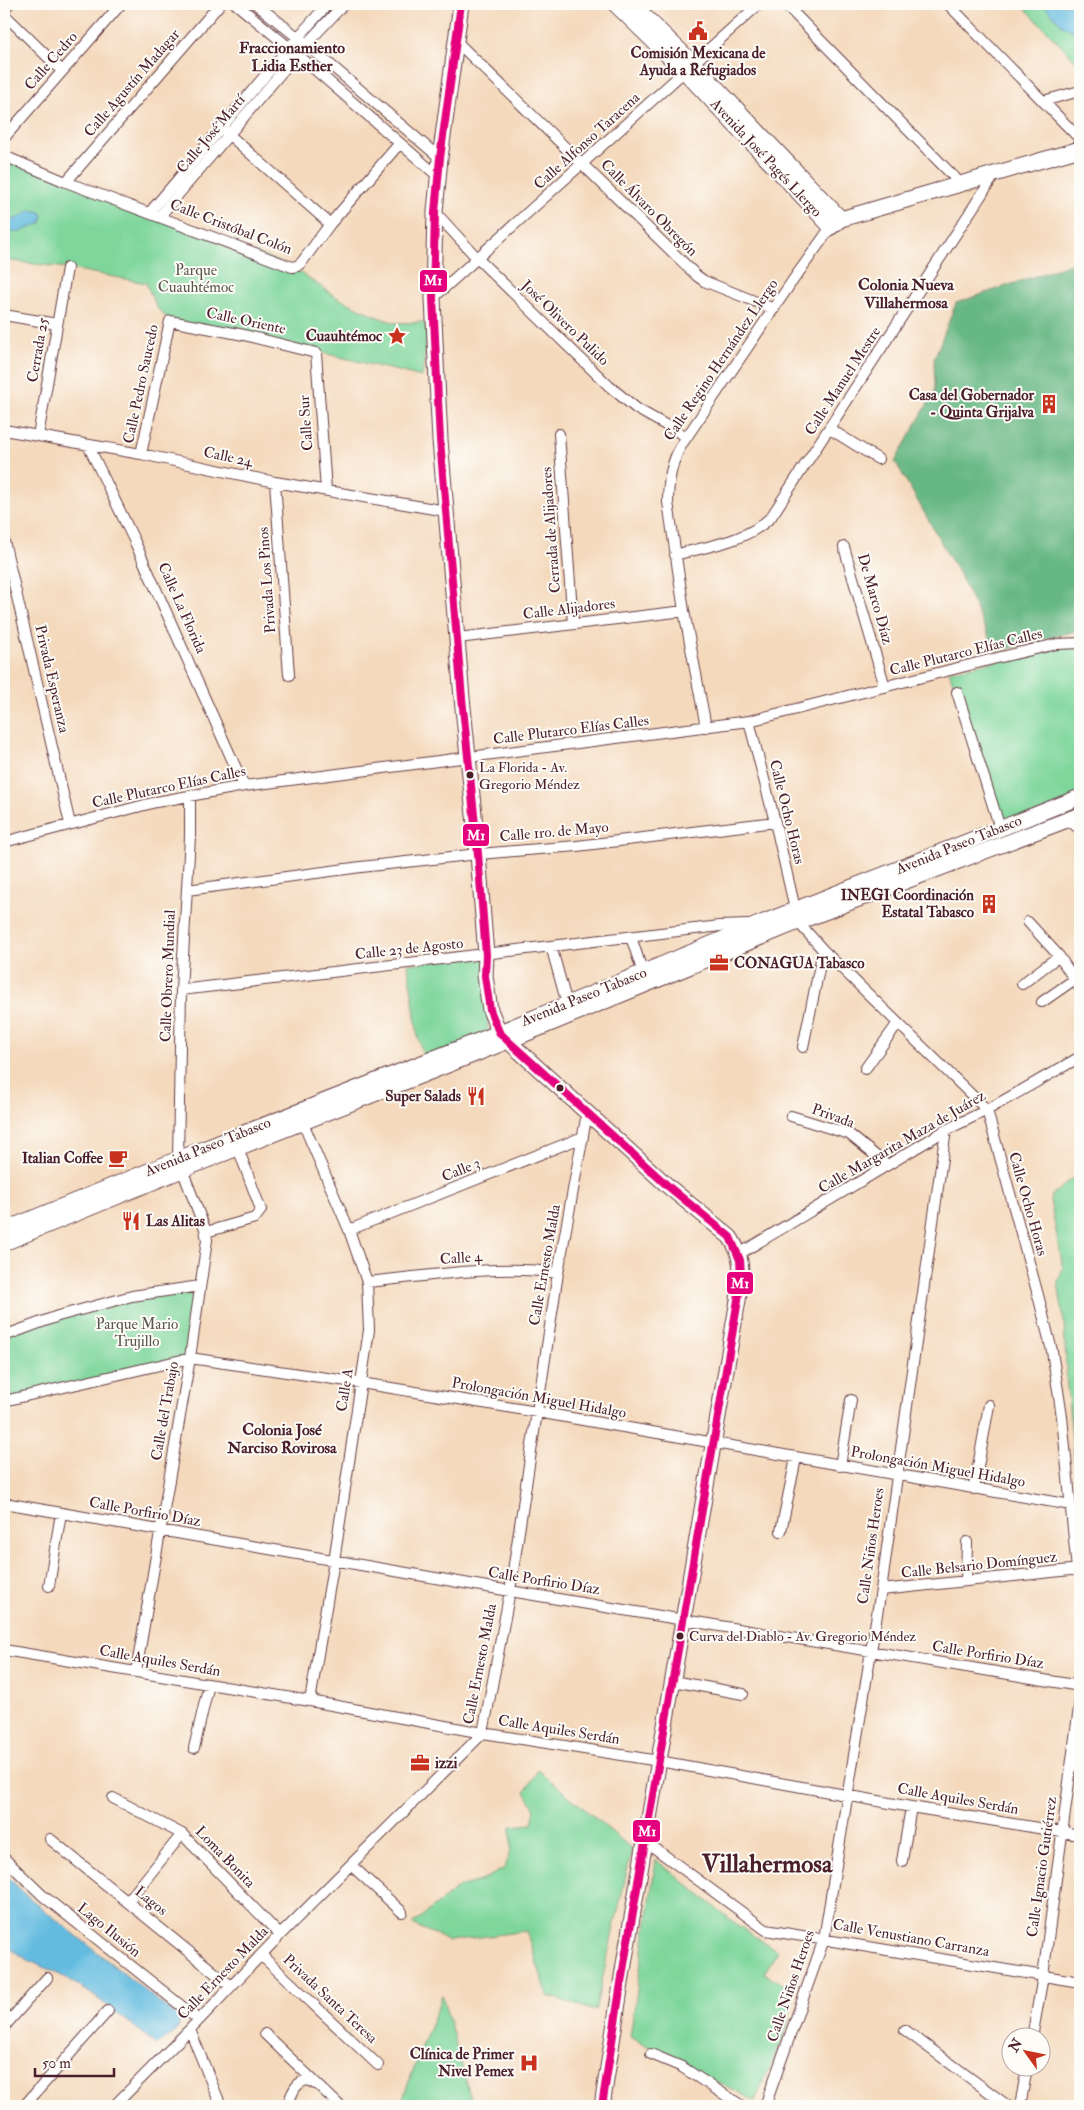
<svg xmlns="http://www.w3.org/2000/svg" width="1084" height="2110" font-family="'IM FELL Double Pica',serif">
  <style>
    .green { fill: #7ed69b; stroke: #647a63 }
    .forest { fill: #66b783; stroke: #586b57 }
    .water { fill: #63bce0; stroke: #566e86 }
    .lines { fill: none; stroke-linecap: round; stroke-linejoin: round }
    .street-casing { stroke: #643b41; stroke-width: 12 }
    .secondary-casing { stroke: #643b41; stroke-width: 17 }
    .street { stroke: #fff; stroke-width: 10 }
    .secondary { stroke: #fff; stroke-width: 15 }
    .bus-1-casing { stroke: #fdfcf7; stroke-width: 11 }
    .bus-1 { stroke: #e5007d; stroke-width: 8 }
    .bus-dot { fill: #4a1f2b; stroke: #fdfcf7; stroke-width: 2 }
    .labels { text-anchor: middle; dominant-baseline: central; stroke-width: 4; stroke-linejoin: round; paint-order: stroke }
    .bus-label { font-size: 14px; fill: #4a1f2b; stroke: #fdfcf7; text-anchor: start }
    .poi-label { font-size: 15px; font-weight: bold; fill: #4a1f2b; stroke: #fdfcf7; text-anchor: end }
    .street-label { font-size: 15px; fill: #4a1f2b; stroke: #fdfcf7 }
    .park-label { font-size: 15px; fill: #5a564d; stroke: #fdfcf7 }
    .neighbourhood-label { font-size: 16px; font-weight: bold; fill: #4a1f2b; stroke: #fdfcf7 }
    .town-label { font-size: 25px; font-weight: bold; fill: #4a1f2b; stroke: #fdfcf7 }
    .line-badge { stroke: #fdfcf7; stroke-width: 2 }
    .badge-label { font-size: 14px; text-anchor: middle; font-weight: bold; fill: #fff }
  </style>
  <rect width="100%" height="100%" fill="#fdfcf7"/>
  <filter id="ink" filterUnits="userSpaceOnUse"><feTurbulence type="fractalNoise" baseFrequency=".02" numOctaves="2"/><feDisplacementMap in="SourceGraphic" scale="10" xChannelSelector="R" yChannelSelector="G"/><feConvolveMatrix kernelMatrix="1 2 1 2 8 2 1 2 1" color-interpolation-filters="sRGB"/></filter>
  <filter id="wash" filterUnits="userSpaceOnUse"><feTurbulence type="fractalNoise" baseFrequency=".0096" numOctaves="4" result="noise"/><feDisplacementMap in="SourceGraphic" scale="20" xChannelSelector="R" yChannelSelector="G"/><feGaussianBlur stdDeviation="1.12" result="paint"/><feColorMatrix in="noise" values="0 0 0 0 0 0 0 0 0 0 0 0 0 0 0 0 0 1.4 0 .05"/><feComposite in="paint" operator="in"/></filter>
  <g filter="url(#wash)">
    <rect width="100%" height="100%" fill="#f4d9bc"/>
    <path class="green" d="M1021 4H1080V65Z
      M4 156 292 267 336 297 380 318 396 323 425 322 427 338 422 377 295 346 170 321 157 308 146 283 67 268 4 260V232H20L31 210 16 219 4 221Z
      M1080 643V797L1000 828 949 671Z
      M486 955 488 1037 425 1061 418 1038 408 964Z
      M1080 1173V1519L1067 1387 1064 1323 1058 1282 1063 1268 1050 1200 1053 1194Z
      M200 1286 190 1358 4 1401V1335L58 1316Z
      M538 1770 632 1849 595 2011 548 1996 526 1931 449 1941 412 1924 459 1887 480 1881 505 1868 511 1848V1826L532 1824 535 1809 525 1792Z
      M656 1860 739 1926 778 1951 764 1973 793 1990 787 2029 755 2101 630 2037Z
      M442 1995 473 2106H399L400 2105Z"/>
    <path class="forest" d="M1080 261V630L996 652 964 583 895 461 935 391 934 359 956 303Z"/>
    <path class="water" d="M1043 4H1080V35L1062 25Z
      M31 210 41 212 43 216 41 223 20 232H4V221L16 219Z
      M4 1872 22 1892 179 2018C182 2034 165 2037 157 2045 130 2023 95 1994 64 1977 41 1965 24 1961 4 1943Z"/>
  </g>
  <g filter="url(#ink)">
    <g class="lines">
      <g class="street-casing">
        <path id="street" d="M236 4 297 54 439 177
          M256 4 306 44 440 158
          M785 4 960 183
          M948 4 1080 139
          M4 9 9 4
          M4 14 62 71
          M455 40 697 276 704 281 774 309
          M1043 101 1080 91
          M226 132 330 224
          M4 138 121 4
          M4 156 66 182 292 267 297 266 302 262 330 224 400 143
          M66 182 220 4
          M150 212C210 143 266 71 328 4
          M435 212 478 259 609 386 637 409 687 437
          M160 216 297 54 344 4
          M433 298 759 4
          M4 315 57 324
          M830 429 878 459
          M4 430 141 454 275 482 446 511
          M559 434 573 624
          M38 436 67 268
          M88 445 134 540 244 786
          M141 454 170 321 244 335 316 353 326 490
          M275 482 289 675
          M4 541 70 824
          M844 547 885 687
          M675 555C707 546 746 542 771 517L995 174
          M458 638 684 611
          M957 692 1000 828
          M749 721 775 822 798 922 823 950 987 1110 1038 1295 1052 1351 1062 1417 1077 1570
          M706 727 684 611 668 502C668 481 671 462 682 444L791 283 831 227
          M1068 820 1080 829
          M4 842 156 802 244 786 749 721 997 658 1057 644 1080 643
          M187 890 361 867 478 854 577 846 775 822
          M1028 922 1059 956 1080 988
          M631 937 643 973
          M551 946 567 1004
          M1022 984 1059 956
          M181 990 720 926 748 925
          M1042 1002 1075 979
          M803 1047 823 950
          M865 1069 898 1023
          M791 1116 849 1134 887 1165
          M303 1123 349 1230 367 1282 369 1330 334 1561 310 1701
          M349 1230 583 1137
          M206 1232 255 1218 261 1210 238 1148
          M739 1254 946 1130 987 1110 1080 1057
          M367 1282C430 1276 496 1264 558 1273
          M4 1336 58 1316 132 1296 200 1286
          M4 1401 190 1358 361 1383 537 1412 1071 1505
          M840 1466 851 1400
          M974 1489 989 1405
          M4 1503 510 1591 1080 1686
          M781 1531 796 1458
          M966 1581 967 1542
          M49 1586 61 1513
          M881 1590 1080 1569
          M4 1650 310 1701 483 1733 659 1761 911 1807 1080 1835
          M136 1672 190 1358 207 1240 205 1229 178 1159 181 990 190 837V795
          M673 1681 743 1694
          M194 1748 209 1684
          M113 1798 182 1834 280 1935
          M50 1839 231 1986
          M645 1841 766 1930 1080 1982
          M4 1858 42 1895 199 2020
          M902 1861 911 1807
          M351 1865 402 1912
          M128 1901 182 1834
          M261 1955 378 2065
          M4 2027 47 1978
          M190 2030 221 2106
          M905 2030 1008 2106
          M265 2034 340 2106
          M1032 2038 1043 1976 1080 1700
          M651 2054 682 2067 742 2106
          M24 2106 108 2011
          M114 2106 199 2020 280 1935 483 1733 510 1591 558 1273 587 1113
          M287 2106C292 2095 294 2082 308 2080L315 2084
          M765 2106 824 1939 881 1590 946 1130
          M1020 2106 1027 2068"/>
      </g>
      <g class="secondary-casing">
        <path id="secondary" d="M461 4 440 158 435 212 433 298 435 341 440 440 462 698 478 854 486 955 485 976 490 1010 499 1032 508 1041 669 1187 730 1237C745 1258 741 1277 738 1300L624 1964 602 2106
          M615 4 685 72 831 227 841 219 1080 149
          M632 4 694 64 841 219
          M4 1230 178 1159 488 1037 759 924 1080 797
          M4 1243 182 1170 508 1041 798 922 1080 815"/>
      </g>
      <use href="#street" class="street"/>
      <use href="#secondary" class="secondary"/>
      <g class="bus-1-casing">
        <path id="bus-1" d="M461 4 440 158 435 212 433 298 440 440 462 698 478 854 486 955 485 976 490 1010 499 1032 508 1041 669 1187 730 1237 740 1260 741 1275 738 1300 624 1964 602 2106"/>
      </g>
      <use href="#bus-1" class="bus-1"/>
    </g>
  </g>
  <defs>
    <g id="civic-bare" transform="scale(1.5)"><path d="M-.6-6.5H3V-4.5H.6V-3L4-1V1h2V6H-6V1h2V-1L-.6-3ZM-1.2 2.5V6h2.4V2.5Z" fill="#c8321e" stroke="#fdfcf7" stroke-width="2.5" paint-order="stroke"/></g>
    <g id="sight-bare" transform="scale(1.5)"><path d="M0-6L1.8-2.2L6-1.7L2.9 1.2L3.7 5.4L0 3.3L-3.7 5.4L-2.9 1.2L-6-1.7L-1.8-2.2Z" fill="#c8321e" stroke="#fdfcf7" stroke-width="2.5" paint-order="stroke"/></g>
    <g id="building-bare" transform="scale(1.5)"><path d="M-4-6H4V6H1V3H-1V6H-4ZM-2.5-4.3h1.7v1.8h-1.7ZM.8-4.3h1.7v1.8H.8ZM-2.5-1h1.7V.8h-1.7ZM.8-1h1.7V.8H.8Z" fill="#c8321e" stroke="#fdfcf7" stroke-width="2.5" paint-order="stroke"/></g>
    <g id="office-bare" transform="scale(1.5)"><path d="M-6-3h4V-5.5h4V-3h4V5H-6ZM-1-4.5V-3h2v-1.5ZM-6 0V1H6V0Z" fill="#c8321e" stroke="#fdfcf7" stroke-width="2.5" paint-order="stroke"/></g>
    <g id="restaurant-bare" transform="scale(1.5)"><path d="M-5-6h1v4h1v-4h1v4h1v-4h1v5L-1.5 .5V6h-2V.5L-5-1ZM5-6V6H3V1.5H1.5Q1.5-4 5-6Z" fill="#c8321e" stroke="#fdfcf7" stroke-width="2.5" paint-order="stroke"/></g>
    <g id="cafe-bare" transform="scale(1.5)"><path d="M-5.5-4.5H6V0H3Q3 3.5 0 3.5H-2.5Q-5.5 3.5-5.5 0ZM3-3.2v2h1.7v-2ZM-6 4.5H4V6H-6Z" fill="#c8321e" stroke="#fdfcf7" stroke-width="2.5" paint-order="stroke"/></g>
    <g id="hospital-bare" transform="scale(1.5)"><path d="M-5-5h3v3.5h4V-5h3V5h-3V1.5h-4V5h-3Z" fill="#c8321e" stroke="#fdfcf7" stroke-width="2.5" paint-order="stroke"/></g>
  </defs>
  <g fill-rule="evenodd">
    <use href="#civic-bare" x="698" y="31"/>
    <use href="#sight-bare" x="397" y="336"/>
    <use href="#building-bare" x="1049" y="404"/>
    <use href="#building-bare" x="989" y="904"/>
    <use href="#office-bare" x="719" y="963"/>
    <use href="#restaurant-bare" x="476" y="1096"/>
    <use href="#cafe-bare" x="118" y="1158"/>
    <use href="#restaurant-bare" x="131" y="1221"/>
    <use href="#office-bare" x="420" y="1763"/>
    <use href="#hospital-bare" x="529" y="2063"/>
  </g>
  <g class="bus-dot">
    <circle cx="470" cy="775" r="4.5"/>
    <circle cx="560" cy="1088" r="4.5"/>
    <circle cx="680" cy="1636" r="4.5"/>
  </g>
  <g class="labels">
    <g class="bus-label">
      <text x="479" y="767">La Florida - Av.<tspan x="479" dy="17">Gregorio Méndez</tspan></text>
      <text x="689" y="1636">Curva del Diablo - Av. Gregorio Méndez</text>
    </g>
    <g class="poi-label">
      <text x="698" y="53" text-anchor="middle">Comisión Mexicana de<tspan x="698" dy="17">Ayuda a Refugiados</tspan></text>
      <text x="382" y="336">Cuauhtémoc</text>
      <text x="1034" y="395">Casa del Gobernador<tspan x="1034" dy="17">- Quinta Grijalva</tspan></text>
      <text x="974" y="895">INEGI Coordinación<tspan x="974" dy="17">Estatal Tabasco</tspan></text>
      <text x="734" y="963" text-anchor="start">CONAGUA Tabasco</text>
      <text x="461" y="1096">Super Salads</text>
      <text x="103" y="1158">Italian Coffee</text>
      <text x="146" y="1221" text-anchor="start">Las Alitas</text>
      <text x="435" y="1763" text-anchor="start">izzi</text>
      <text x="514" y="2054">Clínica de Primer<tspan x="514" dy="17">Nivel Pemex</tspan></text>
    </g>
    <g class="street-label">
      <text transform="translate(51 61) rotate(-49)">Calle Cedro</text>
      <text transform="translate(132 83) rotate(-49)">Calle Agustín Madagar</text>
      <text transform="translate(211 134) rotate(-50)">Calle José Martí</text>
      <text transform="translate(587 141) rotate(-42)">Calle Alfonso Taracena</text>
      <text transform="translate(766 158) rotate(47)">Avenida José Pagés Llergo</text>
      <text transform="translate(649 208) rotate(45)">Calle Álvaro Obregón</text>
      <text transform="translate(231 227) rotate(21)">Calle Cristóbal Colón</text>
      <text transform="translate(246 321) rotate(12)">Calle Oriente</text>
      <text transform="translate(565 323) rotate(44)">José Olivero Pulido</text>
      <text transform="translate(38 350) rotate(-80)">Cerrada 25</text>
      <text transform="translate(721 360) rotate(-56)">Calle Regino Hernández Llergo</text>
      <text transform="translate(843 381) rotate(-57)">Calle Manuel Mestre</text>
      <text transform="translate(141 384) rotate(-78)">Calle Pedro Saucedo</text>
      <text transform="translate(306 423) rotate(-94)">Calle Sur</text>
      <text transform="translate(228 457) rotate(12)">Calle 24</text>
      <text transform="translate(551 530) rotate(-94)">Cerrada de Alijadores</text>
      <text transform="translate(267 580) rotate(-94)">Privada Los Pinos</text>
      <text transform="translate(875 599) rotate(74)">De Marco Díaz</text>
      <text transform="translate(182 608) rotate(66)">Calle La Florida</text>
      <text transform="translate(569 609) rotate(-7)">Calle Alijadores</text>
      <text transform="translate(966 652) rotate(-14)">Calle Plutarco Elías Calles</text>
      <text transform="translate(52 679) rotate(77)">Privada Esperanza</text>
      <text transform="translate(571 730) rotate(-7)">Calle Plutarco Elías Calles</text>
      <text transform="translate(169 787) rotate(-12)">Calle Plutarco Elías Calles</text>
      <text transform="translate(787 812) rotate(76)">Calle Ocho Horas</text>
      <text transform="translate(554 832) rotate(-5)">Calle 1ro. de Mayo</text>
      <text transform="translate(959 845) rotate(-22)">Avenida Paseo Tabasco</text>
      <text transform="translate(409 949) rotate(-6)">Calle 23 de Agosto</text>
      <text transform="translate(168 976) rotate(-88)">Calle Obrero Mundial</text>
      <text transform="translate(584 997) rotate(-22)">Avenida Paseo Tabasco</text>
      <text transform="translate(833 1116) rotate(20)">Privada</text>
      <text transform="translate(902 1142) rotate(-30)">Calle Margarita Maza de Juárez</text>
      <text transform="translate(208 1147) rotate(-22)">Avenida Paseo Tabasco</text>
      <text transform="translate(461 1170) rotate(-22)">Calle 3</text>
      <text transform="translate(1028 1204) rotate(74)">Calle Ocho Horas</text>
      <text transform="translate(461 1258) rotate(-4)">Calle 4</text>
      <text transform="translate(545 1265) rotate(-80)">Calle Ernesto Malda</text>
      <text transform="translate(345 1390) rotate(-81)">Calle A</text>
      <text transform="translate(539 1398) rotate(10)">Prolongación Miguel Hidalgo</text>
      <text transform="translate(165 1411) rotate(-80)">Calle del Trabajo</text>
      <text transform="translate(938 1467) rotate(10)">Prolongación Miguel Hidalgo</text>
      <text transform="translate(145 1512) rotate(10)">Calle Porfirio Díaz</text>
      <text transform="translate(871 1546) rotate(-82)">Calle Niños Heroes</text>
      <text transform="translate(979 1565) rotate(-6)">Calle Belsario Domínguez</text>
      <text transform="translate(544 1581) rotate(9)">Calle Porfirio Díaz</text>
      <text transform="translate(988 1655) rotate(9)">Calle Porfirio Díaz</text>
      <text transform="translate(160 1661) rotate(10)">Calle Aquiles Serdán</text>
      <text transform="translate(480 1664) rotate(-79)">Calle Ernesto Malda</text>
      <text transform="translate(559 1730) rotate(9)">Calle Aquiles Serdán</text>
      <text transform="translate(958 1799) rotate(10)">Calle Aquiles Serdán</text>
      <text transform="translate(225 1857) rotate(46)">Loma Bonita</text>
      <text transform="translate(1042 1867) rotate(-82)">Calle Ignacio Gutiérrez</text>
      <text transform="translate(151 1901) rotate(39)">Lagos</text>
      <text transform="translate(109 1930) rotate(39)">Lago Ilusión</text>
      <text transform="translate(911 1938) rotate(10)">Calle Venustiano Carranza</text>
      <text transform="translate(223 1973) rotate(-46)">Calle Ernesto Malda</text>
      <text transform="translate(791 1986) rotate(-71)">Calle Niños Heroes</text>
      <text transform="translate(330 1999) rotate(43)">Privada Santa Teresa</text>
    </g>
    <g class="park-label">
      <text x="196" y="270">Parque<tspan x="196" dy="17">Cuauhtémoc</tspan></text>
      <text x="137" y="1324">Parque Mario<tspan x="137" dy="17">Trujillo</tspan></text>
    </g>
    <g class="neighbourhood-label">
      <text x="292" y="48">Fraccionamiento<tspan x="292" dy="18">Lidia Esther</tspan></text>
      <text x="906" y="285">Colonia Nueva<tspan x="906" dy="18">Villahermosa</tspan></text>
      <text x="282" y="1430">Colonia José<tspan x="282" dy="18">Narciso Rovirosa</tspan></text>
    </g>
    <g class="town-label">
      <text x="767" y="1864">Villahermosa</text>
    </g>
  </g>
  <g class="line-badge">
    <rect x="419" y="269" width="29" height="24" rx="5" fill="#e5007d"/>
    <rect x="462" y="823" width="28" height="24" rx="5" fill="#e5007d"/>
    <rect x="726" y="1271" width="28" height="24" rx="5" fill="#e5007d"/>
    <rect x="632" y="1819" width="29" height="24" rx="5" fill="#e5007d"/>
  </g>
  <g class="badge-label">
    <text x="433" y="285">M1</text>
    <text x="476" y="840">M1</text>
    <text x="740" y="1288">M1</text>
    <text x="647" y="1836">M1</text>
  </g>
  <rect width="1084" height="2110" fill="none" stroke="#fdfcf7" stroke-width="20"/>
  <g transform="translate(1026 2052) rotate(303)"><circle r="24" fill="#fdfcf7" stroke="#b5a4a5"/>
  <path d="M0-4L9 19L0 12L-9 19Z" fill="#c8321e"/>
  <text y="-8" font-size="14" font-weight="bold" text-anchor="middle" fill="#4a1f2b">N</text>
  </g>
  <path d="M35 2068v8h79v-8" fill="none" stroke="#4a1f2b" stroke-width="2.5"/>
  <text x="42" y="2068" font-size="15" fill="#4a1f2b" stroke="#fdfcf7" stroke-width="4" paint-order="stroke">50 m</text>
</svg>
